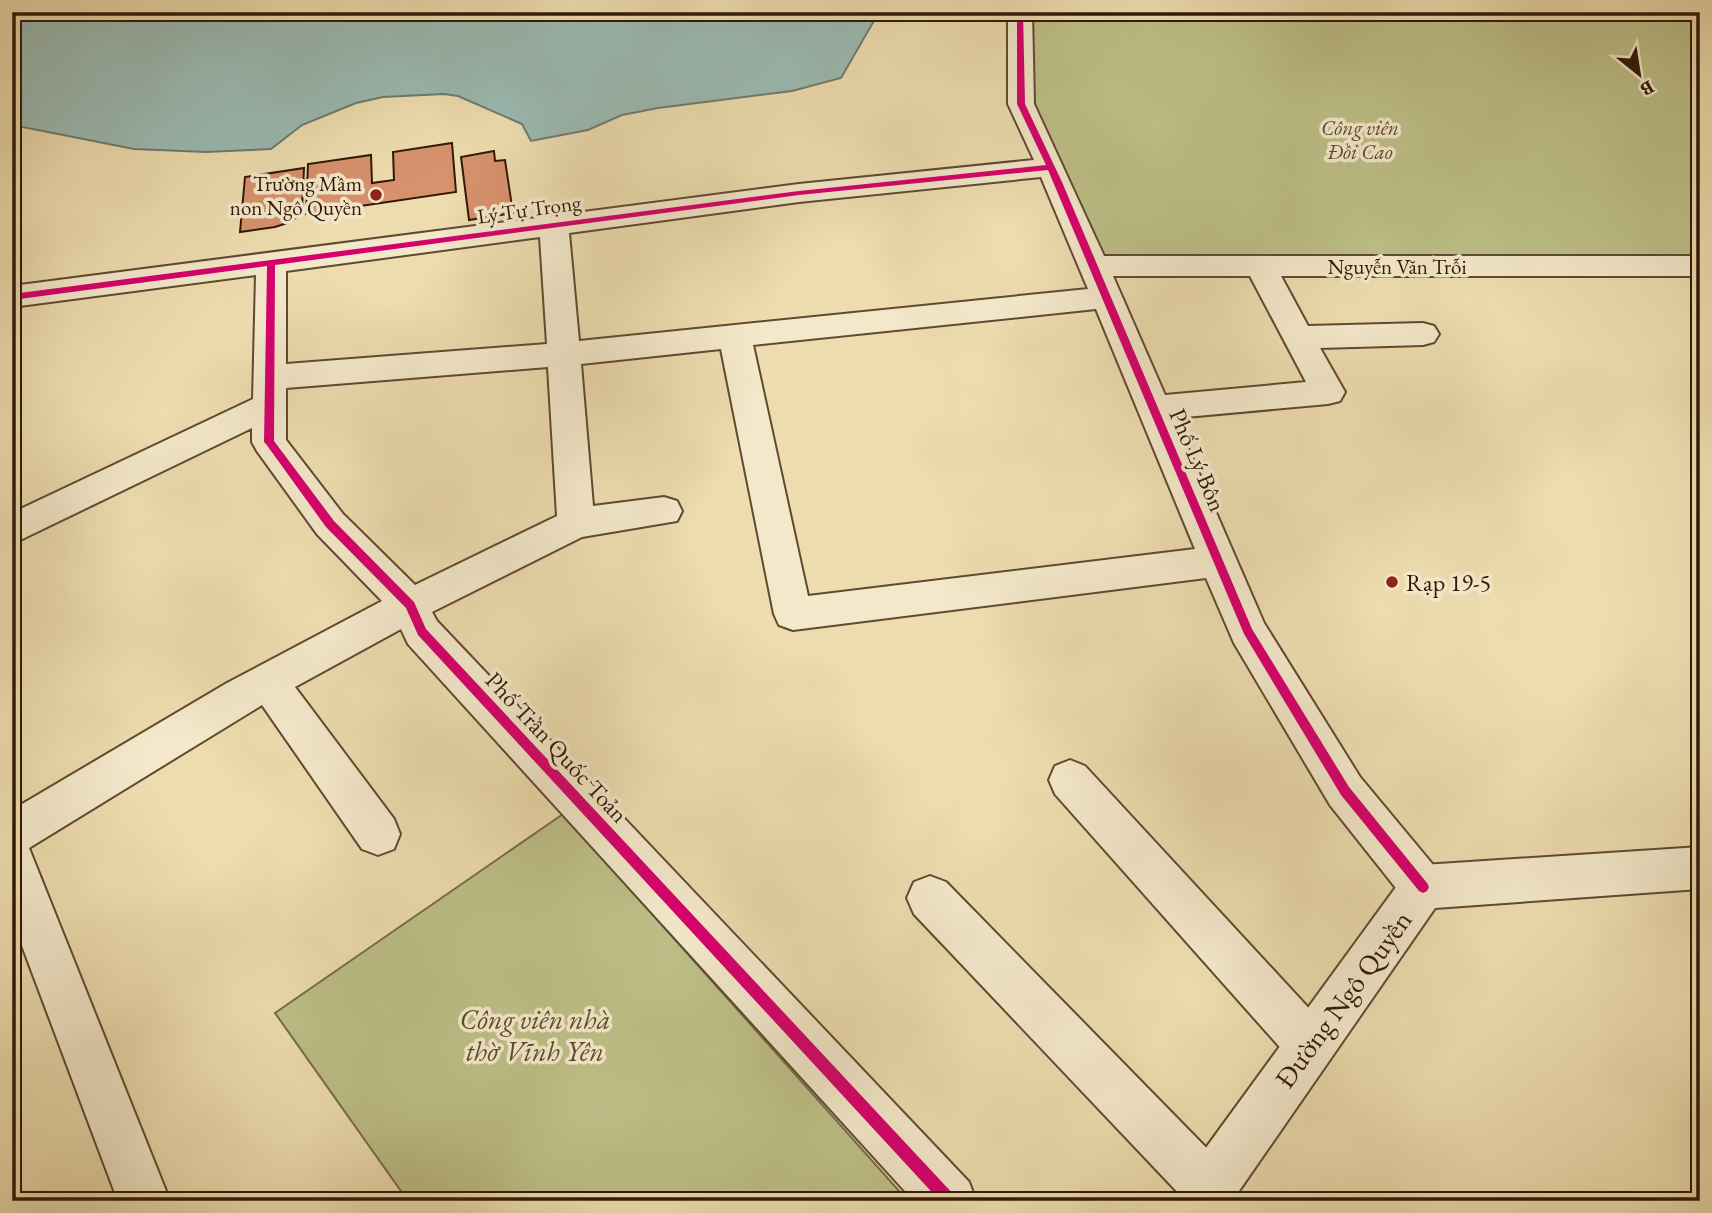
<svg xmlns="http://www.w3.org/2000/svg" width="1712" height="1213" font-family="'EB Garamond',serif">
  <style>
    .green { fill: #bdbf87; stroke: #766c47; stroke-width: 2 }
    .water { fill: #9abab2; stroke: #707a6e; stroke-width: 2 }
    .building { fill: #d7916d; stroke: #301907; stroke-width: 2 }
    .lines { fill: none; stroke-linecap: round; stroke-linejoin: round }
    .minor-casing { stroke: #5f4a31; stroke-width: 4 }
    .tertiary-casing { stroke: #5f4a31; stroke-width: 4 }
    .minor { fill: #f3e8ca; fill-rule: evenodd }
    .tertiary { fill: #f3e8ca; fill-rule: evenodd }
    .cycleway-casing { stroke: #f3e8ca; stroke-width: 5 }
    .cycleway { fill: #d6006c; fill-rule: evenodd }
    .poi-dot { fill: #8f2418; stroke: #f3e8ca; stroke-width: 2.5 }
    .labels { text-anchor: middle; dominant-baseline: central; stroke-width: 7; stroke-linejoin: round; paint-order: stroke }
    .far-park-label { font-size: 21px; font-style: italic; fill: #5a4b2d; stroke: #f3e8ca }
    .far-poi-label { font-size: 21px; fill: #301907; stroke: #f3e8ca; text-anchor: end }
    .far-street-label { font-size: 21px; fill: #301907; stroke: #f3e8ca }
    .street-label { font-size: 24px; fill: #301907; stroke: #f3e8ca }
    .poi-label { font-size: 24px; fill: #301907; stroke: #f3e8ca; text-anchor: start }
    .near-street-label { font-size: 28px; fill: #301907; stroke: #f3e8ca }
    .near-park-label { font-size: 28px; font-style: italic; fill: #5a4b2d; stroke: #f3e8ca }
  </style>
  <rect width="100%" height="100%" fill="#eddcae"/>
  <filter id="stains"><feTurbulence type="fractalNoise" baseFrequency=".00286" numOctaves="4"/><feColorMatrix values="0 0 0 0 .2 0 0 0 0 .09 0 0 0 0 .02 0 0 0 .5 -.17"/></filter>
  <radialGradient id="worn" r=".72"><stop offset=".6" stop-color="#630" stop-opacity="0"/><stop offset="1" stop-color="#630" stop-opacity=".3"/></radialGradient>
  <path class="green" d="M1022 12H1700V265L1093 266 1021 104Z
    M563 814 908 1201H408L275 1013Z"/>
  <path class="water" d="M12 12H879L841 78 792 91 658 108 622 115 588 130 531 141 522 124 458 96 444 94 383 97 356 103 302 125 271 149 206 152 134 149 12 125Z"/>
  <path class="building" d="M452 143 456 192 306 214 308 164 371 155 372 183 394 180 393 152Z
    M494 151 495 161 505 160 513 213 469 220 461 157Z
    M304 168 302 209 298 216 290 222 275 227 240 232 245 177Z"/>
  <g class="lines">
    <g class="minor-casing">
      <path id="minor" d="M1008 12H1032L1034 104 1104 256H1700V276H1281L1308 326 1423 323 1434 326 1439 334 1434 342 1423 345 1320 348 1345 392 1340 401 1328 404 1175 418 1264 623 1360 777 1439 872 1446 887 1439 902 1423 909 1407 902 1330 805 1234 643 1206 578 793 630 779 625 774 614 721 349 581 364 593 506 664 497 677 501 682 511 677 521 582 537 432 612 437 621 969 1182 976 1201H914L408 644 401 629 295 687 394 819 400 834 394 849 378 855 362 849 262 705 29 848 170 1201H118L12 919V810L227 683 382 601 317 534 257 451 252 442V428L12 544V513L253 399 256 275 12 307V286L799 184 1034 160 1008 104ZM1041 177 1088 289 579 341 569 233 799 202ZM540 237 547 344 286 364V271ZM1113 276H1250L1306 382 1165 395ZM1096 309 1195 549 808 596 753 345ZM548 367 557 516 415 585 343 514 286 440V388Z
        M1070 760 1085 766 1327 1028 1334 1045 1327 1062 1310 1069 1293 1062 1055 794 1049 780 1055 766Z
        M930 876 946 882 1227 1169 1235 1187 1229 1201H1186L914 914 907 898 914 882Z"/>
    </g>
    <g class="tertiary-casing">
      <path id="tertiary" d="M1700 847V889L1435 908 1232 1201H1174L1181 1182 1407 872 1423 865Z"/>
    </g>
    <use href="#minor" class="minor"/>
    <use href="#tertiary" class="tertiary"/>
    <g class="cycleway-casing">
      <path id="cycleway" d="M1017 12H1023L1025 104 1062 182 1252 629 1349 787 1427 883 1429 887 1427 891 1423 893 1419 891 1341 795 1244 634 1048 170 799 195 275 265 274 441 334 521 414 602 426 629 955 1196 957 1201H940L418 635 406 608 326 527 266 444 264 442 267 266 12 300V294L799 191 1046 165 1017 104Z"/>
    </g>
    <use href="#cycleway" class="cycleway"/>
  </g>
  <g class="poi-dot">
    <circle cx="376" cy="195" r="7"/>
    <circle cx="1392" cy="582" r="7"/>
  </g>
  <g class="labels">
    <g class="far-park-label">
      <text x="1360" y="127">Công viên<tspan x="1360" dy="24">Đồi Cao</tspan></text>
    </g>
    <g class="far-poi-label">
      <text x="362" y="183">Trường Mầm<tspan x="362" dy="24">non Ngô Quyền</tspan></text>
    </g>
    <g class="far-street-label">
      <text transform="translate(529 209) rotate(-8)">Lý Tự Trọng</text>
      <text x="1397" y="266">Nguyễn Văn Trỗi</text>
    </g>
    <g class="street-label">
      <text transform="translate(1198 460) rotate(67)">Phố Lý Bôn</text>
      <text transform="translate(557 747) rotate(47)">Phố Trần Quốc Toản</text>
    </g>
    <g class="poi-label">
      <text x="1406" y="582">Rạp 19-5</text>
    </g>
    <g class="near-street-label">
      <text transform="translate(1343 999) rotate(-54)">Đường Ngô Quyền</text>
    </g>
    <g class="near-park-label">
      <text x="535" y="1019">Công viên nhà<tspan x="535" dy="32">thờ Vĩnh Yên</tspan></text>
    </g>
  </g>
  <rect width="1712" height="1213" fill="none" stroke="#eddcae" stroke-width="42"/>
  <rect x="14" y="14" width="1684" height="1185" fill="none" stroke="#301907" stroke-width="3.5"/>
  <rect x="21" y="21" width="1670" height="1171" fill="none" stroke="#301907" stroke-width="2"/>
  <g transform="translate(1639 74) rotate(150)" stroke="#f3e8ca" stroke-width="5" paint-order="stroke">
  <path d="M0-5L12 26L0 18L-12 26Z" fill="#301907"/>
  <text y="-10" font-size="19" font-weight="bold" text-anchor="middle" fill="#301907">B</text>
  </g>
  <rect width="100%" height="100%" filter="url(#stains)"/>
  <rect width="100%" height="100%" fill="url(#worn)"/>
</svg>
